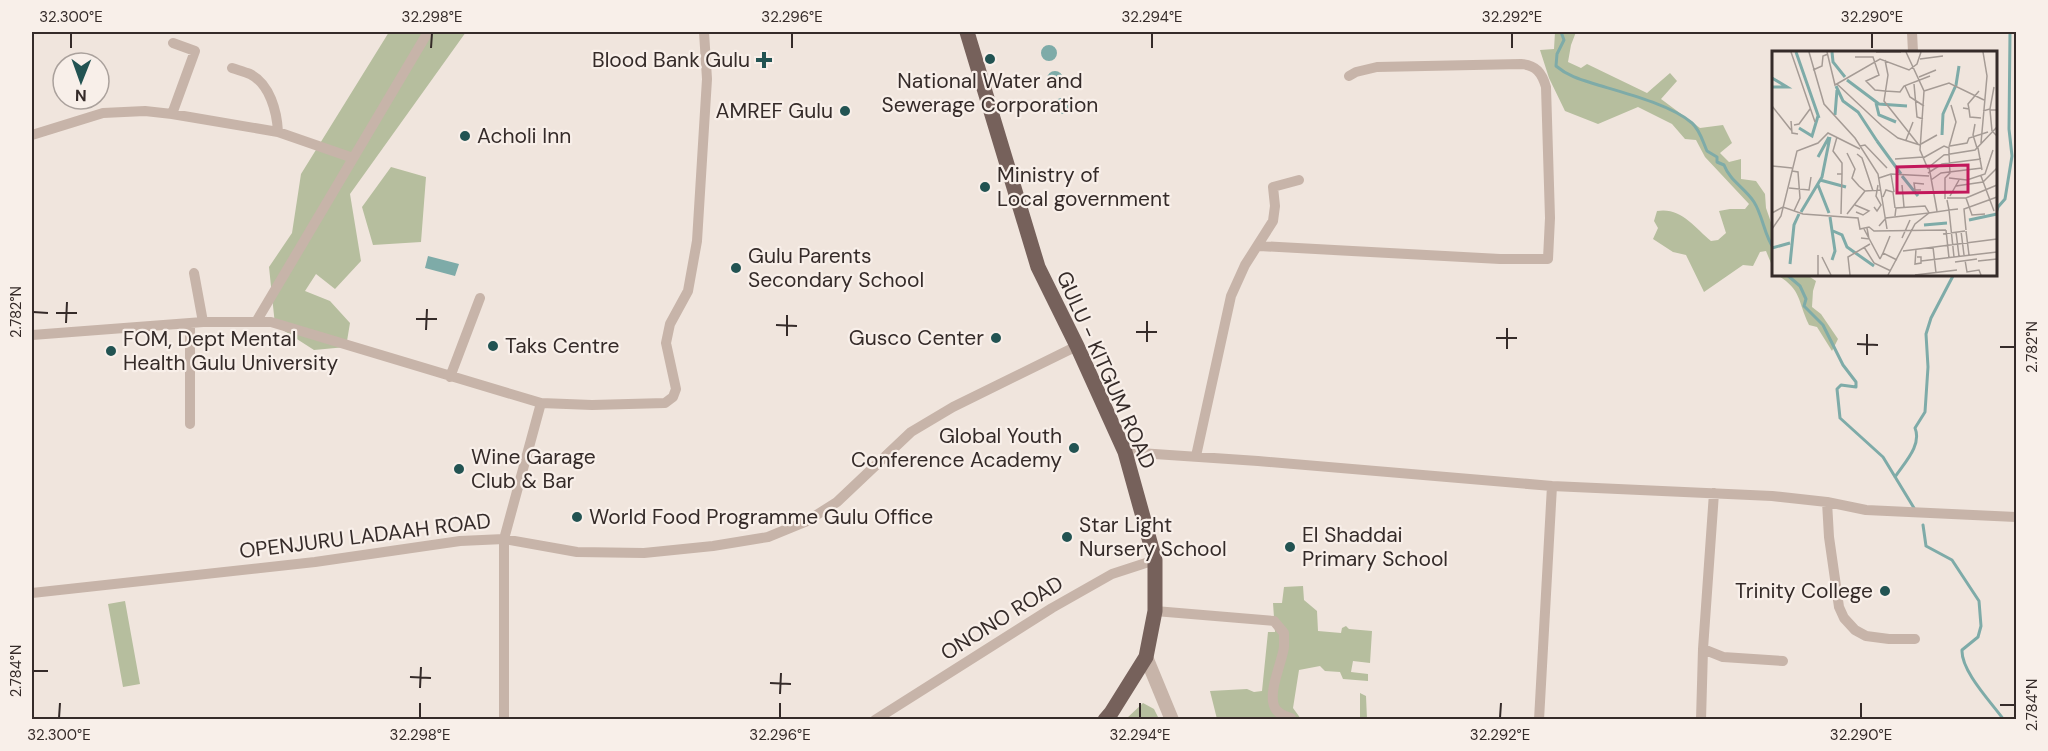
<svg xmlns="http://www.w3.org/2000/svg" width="2048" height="751" font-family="'DM Sans',sans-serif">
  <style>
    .green { fill: #b6be9e }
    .water { fill: #7eaba8 }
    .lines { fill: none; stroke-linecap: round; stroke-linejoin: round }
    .stream { stroke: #7eaba8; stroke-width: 3 }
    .minor { stroke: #c7b4a9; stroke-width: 10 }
    .tertiary { stroke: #c7b4a9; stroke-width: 14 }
    .primary { stroke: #76615b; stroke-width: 15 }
    .ticks { fill: none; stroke: #352b29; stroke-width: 2 }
    .poi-dot { fill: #225352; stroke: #f8efe9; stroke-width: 2 }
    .labels { text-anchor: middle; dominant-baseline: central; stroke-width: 4.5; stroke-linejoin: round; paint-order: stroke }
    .poi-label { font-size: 21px; fill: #352b29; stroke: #f8efe9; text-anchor: start }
    .street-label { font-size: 21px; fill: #352b29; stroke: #f8efe9 }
    .inset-river { fill: none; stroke: #7eaba8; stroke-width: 3 }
    .inset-road { fill: none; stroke: #a59b95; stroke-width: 1.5 }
    .view { fill: #c2185b; fill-opacity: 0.15; stroke: #c2185b; stroke-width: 3 }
    .inset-edge { fill: none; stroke: #352b29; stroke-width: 3 }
    .neatline { fill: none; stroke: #352b29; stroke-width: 2 }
    .ticks-label { font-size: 15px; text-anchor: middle; fill: #352b29 }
  </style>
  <rect width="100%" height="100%" fill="#f0e5dd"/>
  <path class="green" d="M389 32H466L350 194 361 261 335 289 316 274 305 291 330 301 350 323 346 347 314 350 275 325 269 267 292 233 301 174Z
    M1555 32H1576L1571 45 1568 62 1581 68 1587 64 1647 93 1670 73 1677 81 1661 99 1700 128 1723 125 1732 143 1720 153 1729 162 1741 159V179L1756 181 1765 194 1766 208 1773 228V268L1766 251 1760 252 1753 266 1743 265 1704 292 1686 255 1673 252 1653 239 1658 228 1654 221 1657 211C1681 207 1694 227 1711 241L1718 240 1726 233 1719 211 1730 209H1745L1749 204 1705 157 1696 140 1685 139 1672 124 1638 107 1598 124 1565 111 1549 78 1540 50 1554 49Z
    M391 167 426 177 421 242 373 245 362 207Z
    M1777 275H1807L1816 281 1813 291 1812 307 1821 314 1838 339 1832 351 1817 327 1809 325C1797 300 1802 290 1777 275Z
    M1303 586 1304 600 1317 611 1318 631 1341 633 1342 628 1346 626 1349 629 1372 631 1370 663 1353 661 1351 672 1368 674V681L1343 679 1340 672 1325 671 1320 666 1299 670 1293 708 1301 719H1217L1210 691 1247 689 1254 692 1262 691 1268 632H1275L1273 603H1282L1284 587Z
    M125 601 140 684 123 687 108 604Z
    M1360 693 1366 696 1367 719H1339L1360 717Z
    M1143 703 1154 709 1159 719H1126Z"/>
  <path class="water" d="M1041 53a8 8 0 1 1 16 0a8 8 0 1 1-16 0Z
    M1047 79a8 8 0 1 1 16 0a8 8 0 1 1-16 0Z
    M1054 106a8 8 0 1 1 16 0a8 8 0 1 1-16 0Z
    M428 256 459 264 455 276 425 268Z"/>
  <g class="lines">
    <path class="stream" d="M1561 32 1564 40 1557 54 1556 66C1569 77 1582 80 1598 85 1625 93 1671 105 1692 123 1700 130 1703 142 1707 151L1717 157V162L1724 165C1730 181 1745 188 1754 202 1763 216 1764 235 1774 249
      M1996 213 1998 207 2005 199 2012 156 2009 129 2010 32
      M1786 274 1800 286 1806 299 1804 306 1823 325 1843 365 1856 382V387L1841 385 1837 389 1840 418 1883 457 1914 508
      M1895 477C1905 462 1922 445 1915 428L1925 412 1928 367 1926 334 1931 318 1954 274
      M1923 525 1926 546 1952 560 1979 601 1981 626 1978 637 1962 650C1961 671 1991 702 2004 720"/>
    <path class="minor" d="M1912 32 1913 52
      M232 68C238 70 245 72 250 74 270 84 277 112 278 132
      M172 114 195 51 173 43
      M32 135 103 113 145 111 172 114 278 132 353 158
      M1259 246 1500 259H1548L1550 218 1546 87C1542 73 1536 65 1521 64L1377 67 1356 72 1349 76
      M194 273 203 322
      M256 322 428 32
      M190 323V424
      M32 335 203 322H271L541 403
      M450 377 480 298
      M1125 452 1258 461 1552 486 1772 496 1827 502 1866 510 2016 517
      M1196 456 1231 296 1245 265 1273 221 1275 206 1273 187 1299 180
      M1827 502 1829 537 1839 607 1844 618 1855 630 1866 636 1889 639H1915
      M32 593 315 562 460 541 504 539 577 552 644 553 713 546 768 537 807 521 837 502 911 432 953 407 1077 346
      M1155 611 1274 621 1284 633C1284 637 1284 642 1284 647 1282 663 1267 693 1275 708 1278 714 1285 716 1291 718
      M1703 649 1723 657 1783 661
      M504 720V539L541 403 592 405 665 403 673 397 676 389 666 343 670 324 688 291 697 241 707 79 704 32
      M875 720 1052 608 1112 574 1155 560
      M1539 720 1552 486
      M1701 720 1703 649 1714 493"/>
    <path class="tertiary" d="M1146 657 1172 720"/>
    <path class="primary" d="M967 32 1038 267 1077 346 1125 452 1155 560V611L1146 657 1111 713 1105 720"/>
  </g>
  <path class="ticks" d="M71 48V33M431 48 432 33M792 48V33M1152 48V33M1512 48V33M1872 48V33M33 312 48 313M56 313H77M416 319H437M66 323 67 302M776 325 797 326M426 330 427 309M1136 332H1157M787 336V315M1496 338H1517M1147 342V321M1857 344 1878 345M2000 347H2015M1507 349V328M1867 355V334M33 671H48M410 677 431 678M770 683 791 684M420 688 421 667M780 694 781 673M2000 705H2015M59 718 60 703M420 718V703M780 718V703M1140 718V703M1500 718 1501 703M1861 718V703"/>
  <g class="poi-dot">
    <circle cx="990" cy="59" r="6"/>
    <path d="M761 51h6v6h6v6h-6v6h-6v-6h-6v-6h6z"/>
    <circle cx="845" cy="111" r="6"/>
    <circle cx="465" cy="136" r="6"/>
    <circle cx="985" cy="187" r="6"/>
    <circle cx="736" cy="268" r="6"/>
    <circle cx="996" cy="338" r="6"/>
    <circle cx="493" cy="346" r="6"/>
    <circle cx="111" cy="351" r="6"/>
    <circle cx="1074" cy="448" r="6"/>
    <circle cx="459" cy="469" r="6"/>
    <circle cx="577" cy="517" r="6"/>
    <circle cx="1067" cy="537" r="6"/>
    <circle cx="1290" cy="547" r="6"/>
    <circle cx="1885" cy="591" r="6"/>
  </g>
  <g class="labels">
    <g class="poi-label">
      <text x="750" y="60" text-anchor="end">Blood Bank Gulu</text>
      <text x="990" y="81" text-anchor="middle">National Water and<tspan x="990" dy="24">Sewerage Corporation</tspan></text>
      <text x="833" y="111" text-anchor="end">AMREF Gulu</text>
      <text x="477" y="136">Acholi Inn</text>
      <text x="997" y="175">Ministry of<tspan x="997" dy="24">Local government</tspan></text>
      <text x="748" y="256">Gulu Parents<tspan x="748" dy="24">Secondary School</tspan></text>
      <text x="984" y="338" text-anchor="end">Gusco Center</text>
      <text x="123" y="339">FOM, Dept Mental<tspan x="123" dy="24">Health Gulu University</tspan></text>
      <text x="505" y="346">Taks Centre</text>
      <text x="1062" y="436" text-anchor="end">Global Youth<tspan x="1062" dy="24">Conference Academy</tspan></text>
      <text x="471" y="457">Wine Garage<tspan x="471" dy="24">Club &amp; Bar</tspan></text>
      <text x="589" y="517">World Food Programme Gulu Office</text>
      <text x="1079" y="525">Star Light<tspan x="1079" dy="24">Nursery School</tspan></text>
      <text x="1302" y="535">El Shaddai<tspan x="1302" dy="24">Primary School</tspan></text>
      <text x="1873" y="591" text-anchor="end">Trinity College</text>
    </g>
    <g class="street-label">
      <text transform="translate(1106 370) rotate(66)">GULU - KITGUM ROAD</text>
      <text transform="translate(365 536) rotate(-7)">OPENJURU LADAAH ROAD</text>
      <text transform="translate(1002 618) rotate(-32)">ONONO ROAD</text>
    </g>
  </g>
  <g transform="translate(1772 51)">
    <rect width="225" height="225" fill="#f0e5dd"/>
    <path class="inset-river" d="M24 1 47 67M60 1 61 11 73 26M0 27 15 36H0M75 29 107 53 135 55M64 35 71 50 86 61 105 90M104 52 107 64 124 71M63 64 65 39M27 77 40 85 46 65M170 84 171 63 184 34 187 15M105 90 129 123M46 106 57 86M130 125 146 145M48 129 74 136M46 134 57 162M29 161 50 126 58 86M58 166 63 200 60 209M197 169 225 163M152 174 175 172M61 180 70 184 75 196 102 215M0 197 18 192M18 213 22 174 27 163"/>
    <path class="inset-road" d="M19 1 43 71M37 1 52 53 83 87 106 123 115 178M55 1 63 34 108 8 137 19 145 13 149 1M104 1H129M134 1 152 40 148 99 156 118M83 6H101L107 24 94 30 103 39 113 40M148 8 171 5M113 9 116 24 112 50 146 93M41 19 50 15 51 5 56 3M147 26 164 19M65 33 110 75 126 87 148 94M142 33 145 66 151 68M133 35 138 46 152 55M113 40 128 41 132 35 158 25M152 40 177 32 212 49M0 55 19 79M191 57 197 58 198 66 209 67M197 58 196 53 207 40M225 59H218L220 80 225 85M211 60 218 58 222 36M19 70 20 82 26 83M203 73 201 84 205 97M22 74 27 73 38 58M65 86 61 100 70 112V123M134 89 141 71M209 92 215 25 211 1M149 93 165 84M88 95 93 94 115 117M178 95 195 92 197 87 216 81M177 96 184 71 179 54M206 97 210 119M75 102 83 118 80 127 87 135 93 140 109 139M85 103 90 107 101 140M151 107 172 95 177 97V103M123 108 151 106M0 115 20 117M20 120 26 121 28 147 22 160M156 122 170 113 209 108M65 123H70L69 163M119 123 122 141M209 125 222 160M107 127 119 123 157 125M177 127 195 129 213 123 221 99M159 129 169 122 210 117M130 134 132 156M184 135 211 131 225 117M17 137 37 139 39 126M149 139H143L142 132 152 133M178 145 187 129M111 146 114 139 121 141 123 157M175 147H194L225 134M194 147 200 164 213 163M173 148V127L178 122 177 103M175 149 177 159 186 158M83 154 97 160 91 164 84 161M102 156 105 160 109 154 104 145 106 134M165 160 157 116 172 104 203 99 225 76M0 162 11 156 31 163 86 167 88 178 97 176 102 180 174 179M75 163 93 140M107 175 114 167 157 162 153 155 124 157 123 165M0 178 9 165 25 100 46 92 56 82 88 98M92 178 108 208M174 179 177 207M194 179 192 158 225 146M189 180 192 204M194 180 197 204M184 181 187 205M171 183 193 180M89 187 97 188 95 177M130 187 138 169M92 196 102 212 119 220M161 196 164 222M144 198 143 213 149 212V206H145M131 200 225 188M111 202 118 185M50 206 59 224M182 206 225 201M108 208 111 202 125 209M193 209 195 221 207 219 209 224M149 210 182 206M206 210 225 208M183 211 205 208M46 224V204M78 224 76 206 98 193M116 224 143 173 157 162 177 159 182 206M143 224 185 219"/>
    <path class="view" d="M196 114V141L125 142V116Z"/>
    <rect width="225" height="225" class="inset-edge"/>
  </g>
  <rect width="2048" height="751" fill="none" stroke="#f8efe9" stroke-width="66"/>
  <g transform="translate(81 81) rotate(181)"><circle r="28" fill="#f8efe9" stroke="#aaa19c" stroke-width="1.5"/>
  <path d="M0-4.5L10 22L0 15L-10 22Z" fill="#225352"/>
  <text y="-9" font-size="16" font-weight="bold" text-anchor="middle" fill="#352b29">N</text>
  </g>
  <rect x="33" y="33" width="1982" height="685" class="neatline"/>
  <g class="ticks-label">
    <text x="71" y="22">32.300°E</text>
    <text x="432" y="22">32.298°E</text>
    <text x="792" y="22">32.296°E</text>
    <text x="1152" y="22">32.294°E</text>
    <text x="1512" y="22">32.292°E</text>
    <text x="1872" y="22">32.290°E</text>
    <text transform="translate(16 312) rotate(-90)" y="5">2.782°N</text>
    <text transform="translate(2032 347) rotate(-90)" y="5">2.782°N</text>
    <text transform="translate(16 671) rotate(-90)" y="5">2.784°N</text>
    <text transform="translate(2032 705) rotate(-90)" y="5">2.784°N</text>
    <text x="59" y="740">32.300°E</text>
    <text x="420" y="740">32.298°E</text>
    <text x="780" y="740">32.296°E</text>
    <text x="1140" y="740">32.294°E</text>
    <text x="1500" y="740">32.292°E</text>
    <text x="1861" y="740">32.290°E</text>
  </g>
</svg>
